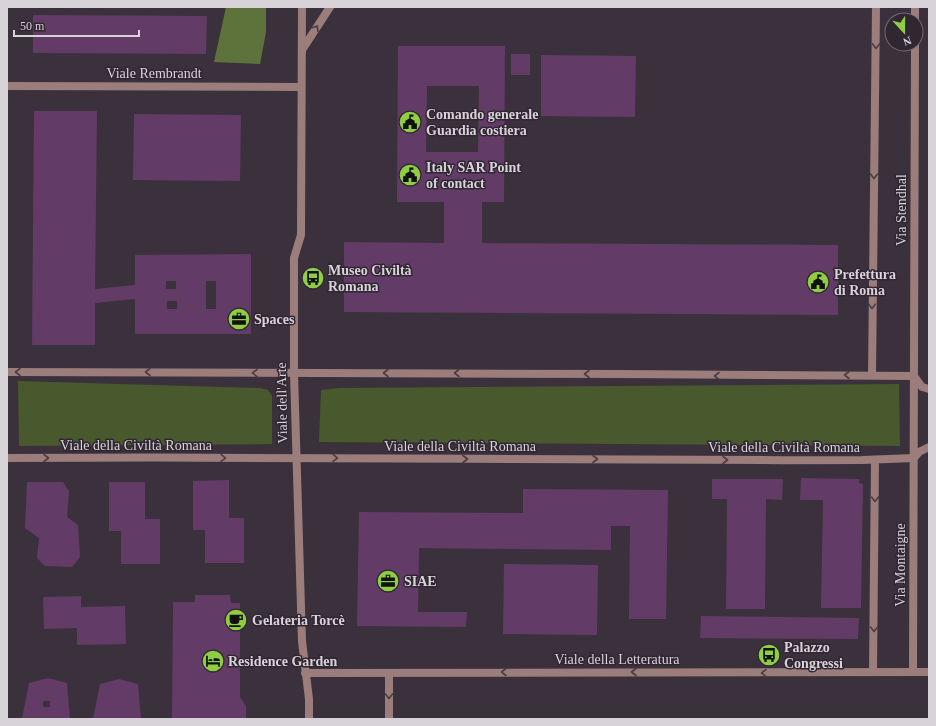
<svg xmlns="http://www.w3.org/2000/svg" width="936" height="726" font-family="Georgia,serif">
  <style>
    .green { fill: #48592e }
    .forest { fill: #5e733c }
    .building { fill: #623c67; fill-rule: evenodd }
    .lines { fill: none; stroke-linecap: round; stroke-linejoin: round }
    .service { stroke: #9b7d7b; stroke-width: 8 }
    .minor { stroke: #9b7d7b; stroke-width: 8 }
    .tertiary { stroke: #9b7d7b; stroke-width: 8 }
    .oneway { stroke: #4c3c44 }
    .labels { text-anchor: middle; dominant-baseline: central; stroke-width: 3; stroke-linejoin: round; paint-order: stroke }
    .street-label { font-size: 14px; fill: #d8d2d9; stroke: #312732 }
    .poi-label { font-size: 14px; font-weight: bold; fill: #d8d2d9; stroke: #312732; text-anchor: start }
  </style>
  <rect width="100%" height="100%" fill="#3b313c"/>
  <path class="green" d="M18 381 260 388 268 390 272 396V444L19 446Z
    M899 384 900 446 319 442 321 390 340 388Z"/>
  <path class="forest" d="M226 7H266V32L260 64 214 62Z"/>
  <path class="building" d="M33 15 207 16 206 54 33 53Z
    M398 46H505L504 202H482V243L838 245V315L344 312V242L444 243V202H397ZM427 86H479L478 152H426Z
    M511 54H530V75H511Z
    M541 55 636 56 635 117 541 116Z
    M34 111H97L95 289 135 285V255L251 254V334H135V299L95 303V345H32ZM166 281H176V289H166ZM206 281H216V309H206ZM167 301H177V309H167Z
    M134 114 241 115 240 181 133 180Z
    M801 478 859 479V483L863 484 861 608H821L823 500H800Z
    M712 479H783L782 500 766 499 765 609H726L727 499H712Z
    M229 480V518H244V563H205V530H193V481Z
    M27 482H63L69 491 67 517 78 525 80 557 72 567 45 566 37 558 39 538 25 528Z
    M109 482H145V519H160V564H121V531H109Z
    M523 489 668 490 666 619H629L630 526H611V550L419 548 418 612H467L466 627 357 626 359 512 523 513Z
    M504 564 598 565 597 635 503 634Z
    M195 595H230L231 603H240V697L246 706V719H172L173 602H195Z
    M81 596V607L125 606 126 644 77 645V628L44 629 43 597Z
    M701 616 859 618 858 639 700 638Z
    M48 678 67 683 70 719H22L29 683ZM43 701H50V707H43Z
    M119 679 138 684 141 719H93L100 684Z"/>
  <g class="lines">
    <path class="service" d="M872 375 876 7
      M873 672 875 460"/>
    <path class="minor" d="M915 20V7
      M302 50 330 7
      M7 86 301 87
      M7 372 617 374 914 376
      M914 376 922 387 929 389
      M7 458C292 456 577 461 862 460L914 458 919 452 929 447
      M913 672 915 44
      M389 719V673"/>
    <path class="tertiary" d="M302 7 301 235 294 258V373L302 641 309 699V719
      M305 673 929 672"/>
  </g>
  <defs><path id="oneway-chevron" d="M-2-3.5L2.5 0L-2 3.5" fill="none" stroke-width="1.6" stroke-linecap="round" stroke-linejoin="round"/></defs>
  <g class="oneway">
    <use href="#oneway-chevron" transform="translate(316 28) rotate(-58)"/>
    <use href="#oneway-chevron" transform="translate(876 46) rotate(91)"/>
    <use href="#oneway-chevron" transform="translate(874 176) rotate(91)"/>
    <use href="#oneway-chevron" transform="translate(872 306) rotate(91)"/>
    <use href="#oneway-chevron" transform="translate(18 372) rotate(-180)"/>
    <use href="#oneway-chevron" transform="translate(148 372) rotate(180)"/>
    <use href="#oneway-chevron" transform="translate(255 373) rotate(-179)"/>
    <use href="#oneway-chevron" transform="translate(386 373) rotate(180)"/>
    <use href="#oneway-chevron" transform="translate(457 373) rotate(-180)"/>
    <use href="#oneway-chevron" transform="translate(587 374) rotate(-180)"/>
    <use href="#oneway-chevron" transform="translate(847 375) rotate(-180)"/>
    <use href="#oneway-chevron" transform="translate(717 376) rotate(180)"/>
    <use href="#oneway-chevron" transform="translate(46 458)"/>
    <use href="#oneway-chevron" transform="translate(223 458) rotate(1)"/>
    <use href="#oneway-chevron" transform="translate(335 458) rotate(1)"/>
    <use href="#oneway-chevron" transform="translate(465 459)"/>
    <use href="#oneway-chevron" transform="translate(595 459)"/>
    <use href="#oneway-chevron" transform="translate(725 460)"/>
    <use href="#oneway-chevron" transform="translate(875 499) rotate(90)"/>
    <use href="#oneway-chevron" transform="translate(874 629) rotate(90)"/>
    <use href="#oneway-chevron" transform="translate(504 672) rotate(-180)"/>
    <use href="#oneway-chevron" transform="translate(634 672) rotate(-180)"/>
    <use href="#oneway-chevron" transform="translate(764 673) rotate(-179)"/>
    <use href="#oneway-chevron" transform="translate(389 696) rotate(90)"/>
  </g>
  <defs>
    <g id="civic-disc" transform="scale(1.15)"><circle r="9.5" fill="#8fcd42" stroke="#312732"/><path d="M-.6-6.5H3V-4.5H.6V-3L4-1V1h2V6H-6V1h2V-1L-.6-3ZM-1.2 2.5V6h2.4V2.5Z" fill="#111"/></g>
    <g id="bus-disc" transform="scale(1.15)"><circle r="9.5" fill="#8fcd42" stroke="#312732"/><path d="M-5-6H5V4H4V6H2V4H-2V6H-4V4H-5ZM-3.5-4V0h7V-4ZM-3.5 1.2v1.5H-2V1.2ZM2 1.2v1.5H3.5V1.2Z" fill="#111"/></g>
    <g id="office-disc" transform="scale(1.15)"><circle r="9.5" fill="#8fcd42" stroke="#312732"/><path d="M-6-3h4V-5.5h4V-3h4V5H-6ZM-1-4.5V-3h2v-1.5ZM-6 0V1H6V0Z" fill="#111"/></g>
    <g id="cafe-disc" transform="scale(1.15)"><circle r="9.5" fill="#8fcd42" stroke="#312732"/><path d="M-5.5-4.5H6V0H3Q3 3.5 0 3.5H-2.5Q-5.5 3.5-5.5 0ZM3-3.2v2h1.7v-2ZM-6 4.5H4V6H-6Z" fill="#111"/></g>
    <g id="hotel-disc" transform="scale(1.15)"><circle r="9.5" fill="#8fcd42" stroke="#312732"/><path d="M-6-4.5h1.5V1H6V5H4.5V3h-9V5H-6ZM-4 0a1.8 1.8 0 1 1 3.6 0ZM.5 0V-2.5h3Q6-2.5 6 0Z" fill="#111"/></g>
  </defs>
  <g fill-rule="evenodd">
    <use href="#civic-disc" x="410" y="122"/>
    <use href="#civic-disc" x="410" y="175"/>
    <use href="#bus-disc" x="313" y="278"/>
    <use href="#civic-disc" x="818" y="282"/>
    <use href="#office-disc" x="239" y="319"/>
    <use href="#office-disc" x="388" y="581"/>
    <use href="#cafe-disc" x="236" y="620"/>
    <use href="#bus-disc" x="769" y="655"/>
    <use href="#hotel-disc" x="213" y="661"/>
  </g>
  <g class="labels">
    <g class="street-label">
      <text x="154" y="73">Viale Rembrandt</text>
      <text transform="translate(901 210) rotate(-90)">Via Stendhal</text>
      <text transform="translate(282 403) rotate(-91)">Viale dell'Arte</text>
      <text x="136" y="445">Viale della Civiltà Romana</text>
      <text x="460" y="446">Viale della Civiltà Romana</text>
      <text x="784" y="447">Viale della Civiltà Romana</text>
      <text transform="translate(900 565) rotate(-90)">Via Montaigne</text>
      <text x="617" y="659">Viale della Letteratura</text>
    </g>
    <g class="poi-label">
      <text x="426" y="114">Comando generale<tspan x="426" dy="16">Guardia costiera</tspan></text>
      <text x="426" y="167">Italy SAR Point<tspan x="426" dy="16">of contact</tspan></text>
      <text x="328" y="270">Museo Civiltà<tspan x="328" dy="16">Romana</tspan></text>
      <text x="834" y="274">Prefettura<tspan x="834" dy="16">di Roma</tspan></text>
      <text x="254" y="319">Spaces</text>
      <text x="404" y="581">SIAE</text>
      <text x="252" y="620">Gelateria Torcè</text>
      <text x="784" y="647">Palazzo<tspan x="784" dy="16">Congressi</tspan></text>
      <text x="228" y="661">Residence Garden</text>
    </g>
  </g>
  <rect width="936" height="726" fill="none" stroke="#d8d2d9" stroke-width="16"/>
  <g transform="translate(904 32) rotate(159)"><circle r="19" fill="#312732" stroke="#746b75"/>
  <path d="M0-3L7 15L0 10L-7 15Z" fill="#8fcd42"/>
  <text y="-6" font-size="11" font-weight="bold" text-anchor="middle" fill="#d8d2d9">N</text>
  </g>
  <path d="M14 30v6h125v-6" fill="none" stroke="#d8d2d9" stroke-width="2"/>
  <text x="20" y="30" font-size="12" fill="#d8d2d9" stroke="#312732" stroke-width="3" paint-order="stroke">50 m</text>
</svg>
